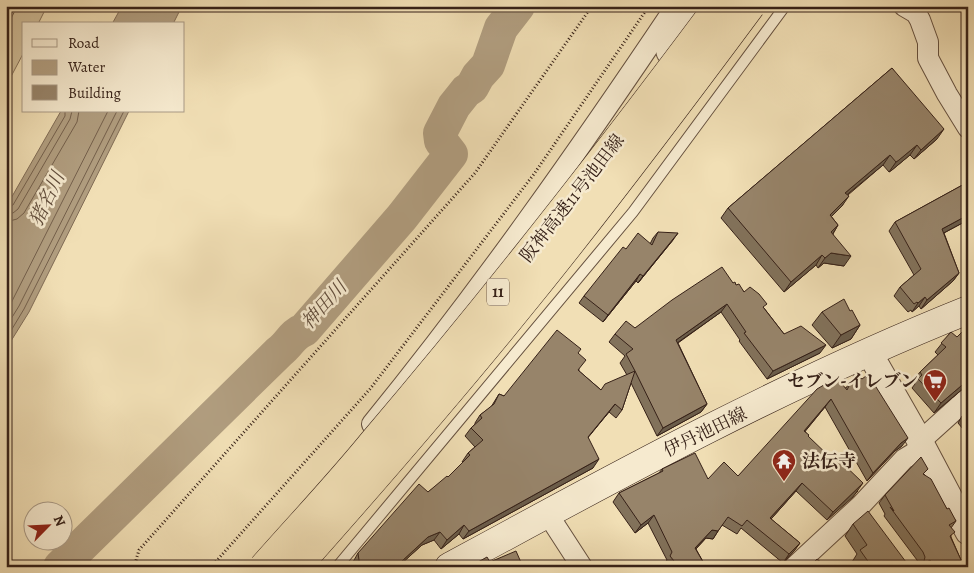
<svg xmlns="http://www.w3.org/2000/svg" width="974" height="573" font-family="Alegreya,'Noto Serif JP',serif">
  <style>
    .green { fill: #d1bf9a; stroke: #847059 }
    .water { fill: #b19e80; stroke: #806c56 }
    .lines { fill: none; stroke-linecap: round; stroke-linejoin: round }
    .shore { stroke: #74604c; stroke-width: 1 }
    .river { stroke: #b19e80; stroke-width: 34 }
    .service-casing { stroke: #65503f; stroke-width: 12 }
    .minor-casing { stroke: #65503f; stroke-width: 22 }
    .tertiary-casing { stroke: #65503f; stroke-width: 27 }
    .secondary-casing { stroke: #362118; stroke-width: 29 }
    .path { stroke: #362118; stroke-width: 3; stroke-dasharray: 1 2.5; stroke-linecap: butt }
    .service { stroke: #f6eacf; stroke-width: 10 }
    .minor { stroke: #f6eacf; stroke-width: 20 }
    .tertiary { stroke: #f6eacf; stroke-width: 25 }
    .secondary { stroke: #f6eacf; stroke-width: 28 }
    .motorway-bridge-casing { stroke: #362118; stroke-width: 29; stroke-linecap: butt }
    .motorway-bridge { stroke: #f1dfb5; stroke-width: 28 }
    .wall { fill: #82725b; stroke: #362118 }
    .shaded-wall { fill: #6a5c4a; stroke: #362118 }
    .building { fill: #97846a; stroke: #362118 }
    .labels { text-anchor: middle; dominant-baseline: central; stroke-width: 5; stroke-linejoin: round; paint-order: stroke }
    .shield { fill: #f6eacf; stroke: #705d4f; stroke-width: 1 }
    .shield-label { font-size: 16px; font-weight: bold; fill: #362118 }
    .street-label { font-size: 18px; fill: #362118; stroke: #f6eacf }
    .poi-label { font-size: 18px; font-weight: bold; fill: #362118; stroke: #f6eacf; text-anchor: end }
    .water-label { font-size: 19px; font-style: italic; fill: #614d3c; stroke: #f6eacf }
  </style>
  <rect width="100%" height="100%" fill="#f1dfb5"/>
  <filter id="stains"><feTurbulence type="fractalNoise" baseFrequency=".004" numOctaves="4"/><feColorMatrix values="0 0 0 0 .2 0 0 0 0 .09 0 0 0 0 .02 0 0 0 .5 -.17"/></filter>
  <radialGradient id="worn" r=".72"><stop offset=".6" stop-color="#630" stop-opacity="0"/><stop offset="1" stop-color="#630" stop-opacity=".3"/></radialGradient>
  <path class="green" d="M6 6H47L38 24H24V52L6 86Z"/>
  <path class="water" d="M122 6H182L173 24H112Z
    M61 111H129L29 312 6 349V207Z"/>
  <g class="lines">
    <path class="shore" d="M6 208 13 205 65 116V111
      M6 214 13 213 18 209 70 119 72 111
      M6 222 17 219 24 213 77 122 79 111
      M6 313 108 111
      M6 327 19 306 117 111
      M6 339 24 309 124 111"/>
    <path class="river" d="M60 567 279 352C290 344 292 334 304 330L402 217 451 154 441 141 440 133 454 106 466 91 472 87 478 76 488 65 501 28 518 6"/>
    <g class="service-casing">
      <path id="service" d="M6 16 11 6
        M337 567 633 212 785 6"/>
    </g>
    <g class="minor-casing">
      <path id="minor" d="M904 6 916 13 920 20 928 42V58L947 94 968 128
        M372 424C481 290 580 149 676 6
        M547 513 582 567
        M794 567 861 505 904 459 914 453 927 435 968 398"/>
    </g>
    <g class="tertiary-casing">
      <path id="tertiary" d="M669 52 699 6
        M869 352 921 443 968 532"/>
    </g>
    <g class="secondary-casing">
      <path id="secondary" d="M449 567C618 475 788 382 968 310"/>
    </g>
    <path class="path" d="M134 567 139 550 475 173 592 6
      M211 567 370 389 534 174 649 6"/>
    <use href="#service" class="service"/>
    <use href="#minor" class="minor"/>
    <use href="#tertiary" class="tertiary"/>
    <use href="#secondary" class="secondary"/>
    <g class="motorway-bridge-casing">
      <path id="motorway-bridge" d="M263 567C300 525 338 485 373 442 493 301 607 155 718 6
        M297 567C377 477 455 387 530 294 606 200 679 103 751 6"/>
    </g>
    <use href="#motorway-bridge" class="motorway-bridge"/>
  </g>
  <path class="wall" d="M892 68 937 139 914 159 910 155 892 170 889 172 883 165 848 195 842 206 831 216 838 225 833 234 844 266 824 263 818 268 816 265 784 292 721 218 728 208Z
    M968 182V220L944 233 959 273 953 281 921 309 919 306 912 312 911 310 908 312 894 296 900 287 914 275 889 231 895 222Z
    M658 232 673 240 638 283 636 281 603 322 579 303 584 296 626 249 650 244 653 238Z
    M733 283 736 285 764 308 784 334 820 353 767 379 739 341 740 340 721 312 678 343 707 404 701 412 657 436 631 383 622 410 616 418 609 412 588 437 593 468 463 539 459 534 441 549 434 540 422 545 403 562 402 567H353V562L358 553 428 492 448 477 463 462H462L468 453 475 447 465 436 471 428 475 424V423L480 415 491 407 499 394 504 396 578 353 579 371 601 390 627 375 620 363 625 356 609 342 615 334 635 328Z
    M850 311 860 325 851 339 832 348 812 325 822 312Z
    M951 332 965 387 934 413 912 388 915 384 913 381 920 372 938 355 935 352Z
    M855 374 902 446 895 451 867 481 825 407 805 431 808 436 858 491 827 520 796 491 771 519 800 543 794 551 783 563 741 528 737 534 722 525 713 539 706 538 696 549 706 567H667L664 564 667 560 648 523 635 533 613 502 619 493 659 473 662 469 708 479 738 476 831 384 846 388Z
    M968 412V435L958 423 962 416Z
    M924 474 947 509 956 521 951 528V537L961 560 967 567H919L917 560 884 516 885 514 879 503 885 495Z
    M853 524 911 566 917 567H855L852 562 857 554 845 536Z"/>
  <path class="shaded-wall" d="M944 129 937 139 914 159 921 150Z
    M917 145 910 155 892 170 889 172 896 162Z
    M890 155 883 165 838 202 845 193Z
    M849 196 842 206 823 225 830 215Z
    M968 215V220L936 237 942 229Z
    M838 225 832 235 831 232Z
    M678 233 673 240 638 283 643 276Z
    M831 253 851 256 844 266 824 263 818 268 825 258Z
    M822 255 816 265 784 292 791 282Z
    M959 273 953 281 921 309 927 300Z
    M640 274 636 281 603 322 608 315Z
    M925 297 919 306 912 312 918 303Z
    M727 304 721 312 670 348 676 340Z
    M860 325 851 339 832 348 841 335Z
    M826 345 820 353 767 379 773 371Z
    M968 380V387H965L934 413 941 403Z
    M831 399 825 407 799 439 804 431Z
    M615 404 609 412 582 445 588 437Z
    M707 404 701 412 657 436 663 428Z
    M908 438 902 446 895 451 867 481 873 473 901 443Z
    M599 459 593 468 463 539 469 531Z
    M802 483 796 491 764 527 770 518Z
    M863 483 853 497 827 520 833 512Z
    M654 515 648 523 635 533 641 525Z
    M464 525 459 534 441 549 447 540Z
    M712 530 718 531 713 539 706 538 689 556 695 548Z
    M440 532 434 540 422 545 399 566 404 564 402 567H398L402 561 428 537Z
    M800 543 794 551 783 563 789 554Z
    M930 560 925 567H921L923 565Z"/>
  <path class="building" d="M892 68 944 129 921 150 917 145 899 160 896 162 890 155 845 193 849 196 830 215 838 225 831 232 851 256 831 253 825 258 822 255 791 282 728 208Z
    M968 182V215L942 229 959 273 927 300 925 297 918 303 917 302 914 304 900 287 921 269 895 222Z
    M658 232 678 233 643 276 640 274 608 315 584 296 623 247 626 249 638 233 652 245Z
    M722 267 733 283 735 282 736 285 739 284 744 292 750 287 759 294 767 304 763 307 784 334 801 326 826 345 773 371 744 333 746 332 727 304 676 340 707 404 663 428 635 371 622 410 615 404 588 437 599 459 469 531 464 525 447 540 440 532 428 537 402 561 404 564 398 567H360L358 553 419 484 428 492 447 476 448 477 470 455 468 453 483 440 471 428 482 418 480 415 494 404 499 394 504 396 557 330 581 349 578 353 586 360 578 370 601 390 605 384 635 371 626 354 633 349 615 334 626 321 635 328 672 300Z
    M844 299 850 311 852 310 860 325 841 335 822 312Z
    M968 326V380L941 403 918 379 922 375 920 372 946 347 941 343 951 332 957 337Z
    M855 374 862 379 866 376 869 381 871 379 908 438 901 443 873 473 831 399 804 431 809 435 808 436 833 460 836 457 863 483 833 512 802 483 770 518 800 543 789 554 747 520 742 526 728 517 718 531 712 530 695 548 706 567H674L672 562 674 561 670 556 672 552 654 515 641 525 619 493 663 471 662 469 695 453 708 479 724 462 738 476 817 389 829 382 831 384 837 378 847 390Z
    M968 412V423L962 416Z
    M921 457 928 469 923 474 931 479 947 509 949 508 956 521 949 525 955 532 950 536 961 560 963 558 967 567H934L930 560 923 565 925 557 923 552 890 507 894 511 885 495Z
    M868 511 906 562 911 566 917 567H872L860 550 867 545 853 524Z
    M516 551 523 567H471V566L487 557 490 562Z
    M817 559 827 567H809Z"/>
  <defs>
    <g id="supermarket-pin" transform="scale(1.25)"><path d="M0 17L-7.5 6A9.5 9.5 0 1 1 7.5 6Z" fill="#8f2418" stroke="#f6eacf"/><path d="M-6-5.5h2.5l.6 2H6L4.5 2H-2.5L-4.4-4H-6ZM-1.5 3.2a1.3 1.3 0 1 0 .1 0ZM3 3.2a1.3 1.3 0 1 0 .1 0Z" fill="#fff"/></g>
    <g id="temple-pin" transform="scale(1.25)"><path d="M0 17L-7.5 6A9.5 9.5 0 1 1 7.5 6Z" fill="#8f2418" stroke="#f6eacf"/><path d="M0-6L5-2H3V0L6.5 2.5H4V6H1.5V3h-3V6H-4V2.5H-6.5L-3 0V-2H-5Z" fill="#fff"/></g>
  </defs>
  <g fill-rule="evenodd">
    <use href="#supermarket-pin" x="935" y="381"/>
    <use href="#temple-pin" x="784" y="461"/>
  </g>
  <g class="labels">
    <rect class="shield" x="487" y="278.5" width="22" height="27" rx="4"/>
    <g class="shield-label">
      <text x="498" y="292">11</text>
    </g>
    <g class="street-label">
      <text transform="translate(572 198) rotate(-52)">阪神高速11号池田線</text>
      <text transform="translate(705 432) rotate(-26)">伊丹池田線</text>
    </g>
    <g class="poi-label">
      <text x="918" y="381">セブン-イレブン</text>
      <text x="802" y="461" text-anchor="start">法伝寺</text>
    </g>
    <g class="water-label">
      <text transform="translate(47 199) rotate(-65)">猪名川</text>
      <text transform="translate(324 305) rotate(-48)">神田川</text>
    </g>
  </g>
  <rect width="974" height="573" fill="none" stroke="#f1dfb5" stroke-width="25"/>
  <rect x="8" y="8" width="959" height="558" fill="none" stroke="#362118" stroke-width="2.5"/>
  <rect x="12" y="12" width="949" height="548" fill="none" stroke="#362118"/>
  <rect x="22" y="22" width="162" height="90" fill="#f6eacf" stroke="#a99a86"/>
  <rect x="32" y="39" width="25" height="8" fill="#f6eacf" stroke="#a99a86"/>
  <text x="68" y="48" font-size="15" fill="#362118">Road</text>
  <rect x="32" y="60" width="25" height="15" fill="#b19e80" stroke="#a99a86"/>
  <text x="68" y="72" font-size="15" fill="#362118">Water</text>
  <rect x="32" y="85" width="25" height="15" fill="#97846a" stroke="#a99a86"/>
  <text x="68" y="98" font-size="15" fill="#362118">Building</text>
  <g transform="translate(48 526) rotate(66)"><circle r="24" fill="#f6eacf" stroke="#a99a86"/>
  <path d="M0-4L9 19L0 12L-9 19Z" fill="#8f2418"/>
  <text y="-8" font-size="14" font-weight="bold" text-anchor="middle" fill="#362118">N</text>
  </g>
  <rect width="100%" height="100%" filter="url(#stains)"/>
  <rect width="100%" height="100%" fill="url(#worn)"/>
</svg>
